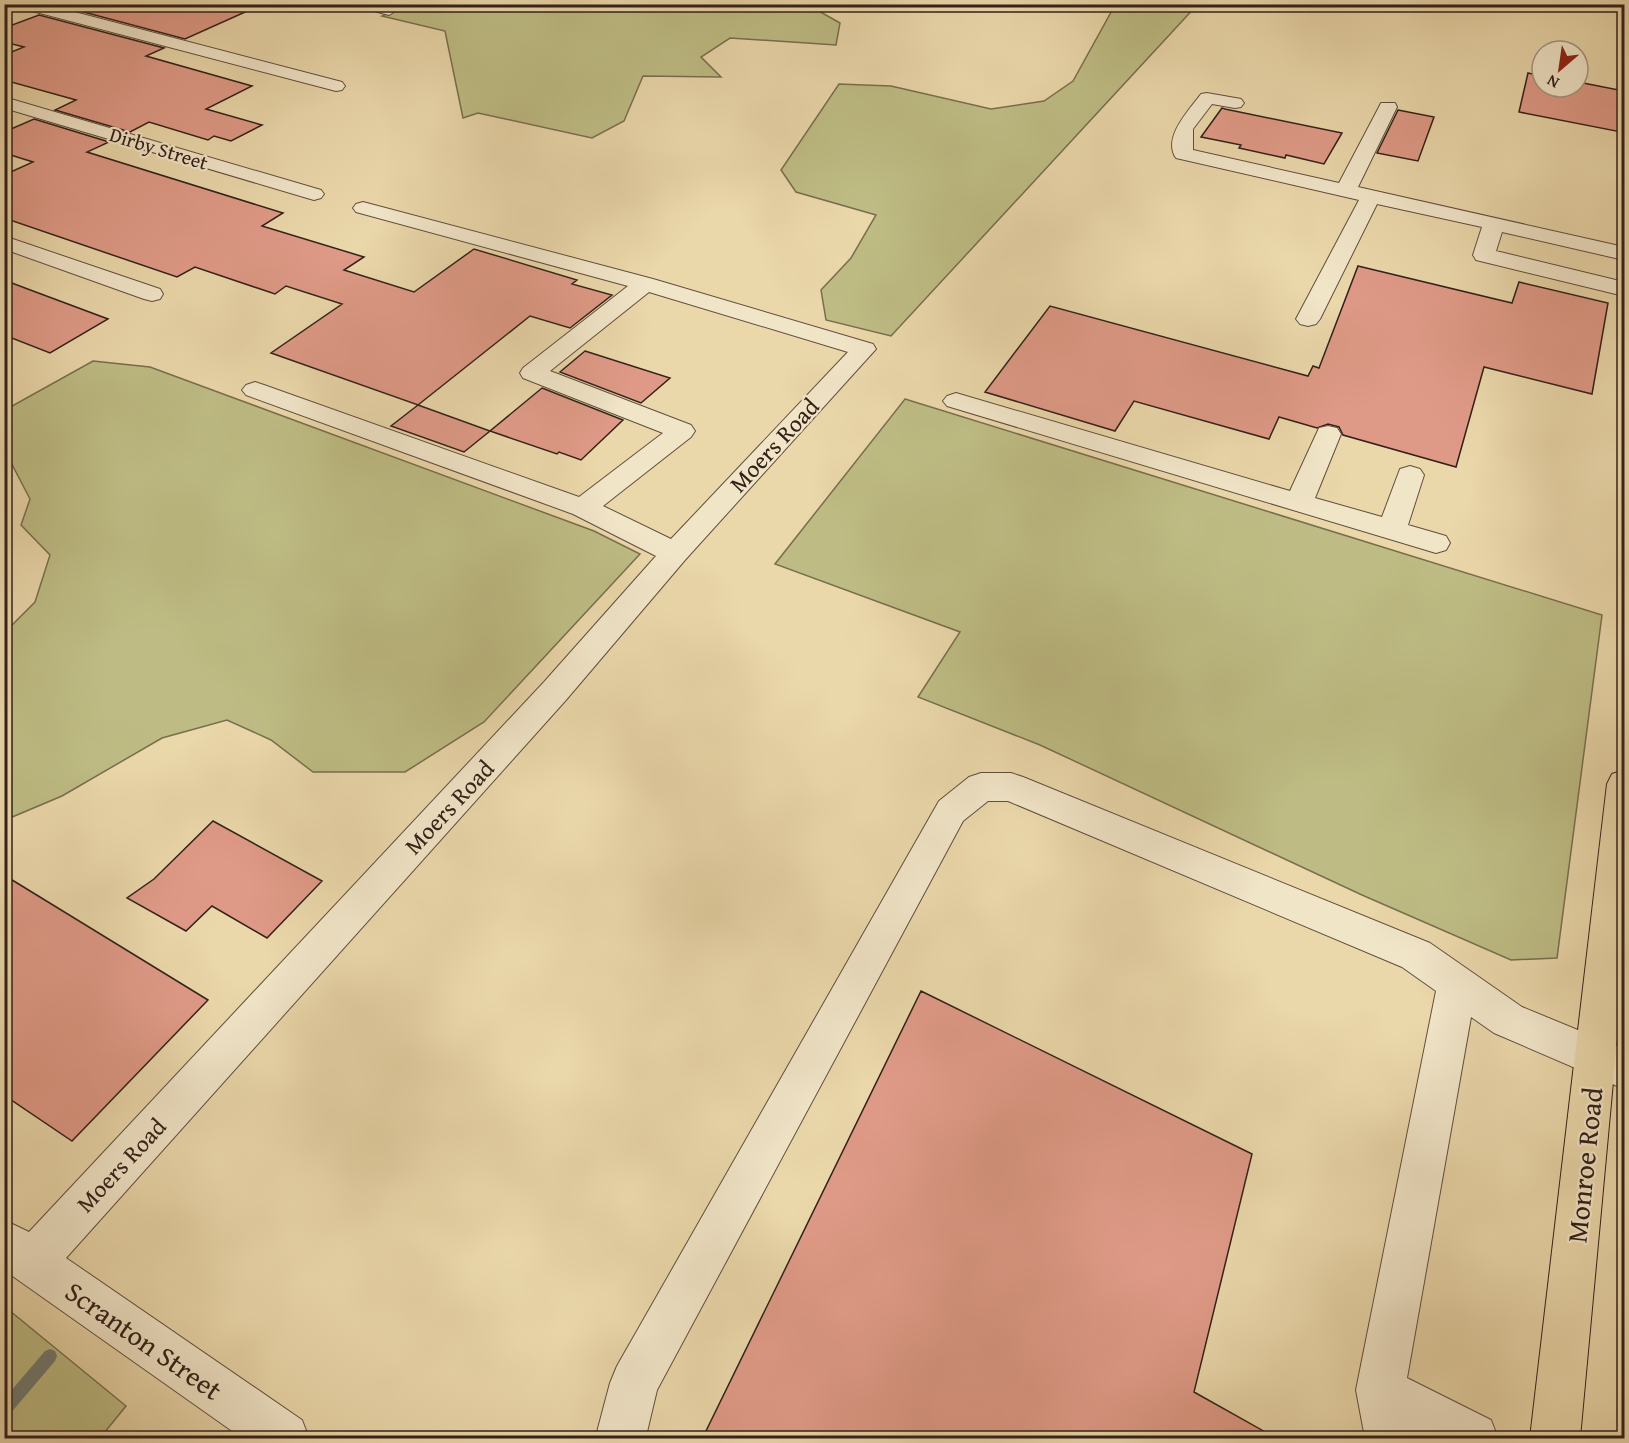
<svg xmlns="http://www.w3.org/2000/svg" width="1629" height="1443" font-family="'Gentium Book Plus',serif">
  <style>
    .green { fill: #bebc84; stroke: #786e4e; stroke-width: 1.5 }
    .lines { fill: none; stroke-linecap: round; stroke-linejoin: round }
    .stream { fill: #717c74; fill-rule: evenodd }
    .building { fill: #df9a87; stroke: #332119; stroke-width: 1.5 }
    .minor-casing { stroke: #614e3d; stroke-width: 2 }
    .major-casing { stroke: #332119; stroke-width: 2 }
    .minor { fill: #f1e5c8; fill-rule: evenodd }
    .major { fill: #ead7aa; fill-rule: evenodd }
    .labels { text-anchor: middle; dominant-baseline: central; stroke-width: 4.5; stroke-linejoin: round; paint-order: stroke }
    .far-street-label { font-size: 20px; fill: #332119; stroke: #f1e5c8 }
    .street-label { font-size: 24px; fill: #332119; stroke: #f1e5c8 }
    .near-street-label { font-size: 28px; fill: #332119; stroke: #f1e5c8 }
  </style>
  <rect width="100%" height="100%" fill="#ead7aa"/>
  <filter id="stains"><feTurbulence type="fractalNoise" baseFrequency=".00333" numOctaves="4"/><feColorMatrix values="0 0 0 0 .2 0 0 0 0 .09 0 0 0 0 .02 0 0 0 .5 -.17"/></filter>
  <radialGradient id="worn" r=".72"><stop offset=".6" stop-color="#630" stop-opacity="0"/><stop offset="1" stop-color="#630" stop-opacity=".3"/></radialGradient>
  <path class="green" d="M390 4H748L817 10 840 23 836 45 730 38 701 57 721 77 643 76 624 121 592 138 478 113 463 118 445 31 382 16 400 8Z
    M1115 5H1197L891 336 826 320 821 290 851 258 876 215 796 192 781 170 839 84 891 86 991 109 1044 101 1073 81Z
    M93 361 150 367 594 531 640 554 484 722 405 772H313L271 740 227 720 162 738 62 796 5 820V632L35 602 50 555 21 525 30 499 5 451V410Z
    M905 399 1602 615 1557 958 1511 960 1362 895 1040 745 918 697 960 632 775 564Z
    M4 1306 126 1406 100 1438H5Z"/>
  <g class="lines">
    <path class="stream" d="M50 1349 55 1351 57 1356 55 1361 9 1415 4 1417V1399L45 1351Z"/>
  </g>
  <path class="building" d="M65 4H263L185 39 61 6Z
    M39 15 164 48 146 56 252 86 206 109 262 125 231 141 214 136 208 140 149 122 130 132 55 110 76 100 4 80V55L24 47 4 42V28Z
    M1528 73 1542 76V87H1578V82L1624 91V120L1621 132 1519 112Z
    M1222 108 1225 109 1342 133 1324 164 1286 155 1285 158 1239 148 1241 145 1201 137Z
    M1398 110 1434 117 1418 161 1377 153Z
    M34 119 109 142 87 152 283 213 262 226 364 257 344 270 414 292 474 249 577 280 572 284 612 295 570 328 530 316 418 405 271 353 342 304 286 286 275 294 195 267 177 277 4 218V175L33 162 4 153V132Z
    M1358 266 1512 303 1519 282 1608 303 1592 394 1484 367 1456 467 1343 435 1339 427 1328 424 1317 428 1279 417 1269 439 1134 401 1115 431 985 392 1050 306 1308 376 1313 366 1319 368Z
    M4 280 25 288 108 319 50 353 4 335Z
    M585 351 670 378 641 403 560 372Z
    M542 388 623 420 581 460 559 452 557 454 490 431Z
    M418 405 490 431 464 452 391 426Z
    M213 821 322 881 267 938 212 906 186 931 127 898 154 879Z
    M4 875 208 1000 72 1141 4 1095Z
    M921 991 1252 1154 1194 1392 1276 1438H718L706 1431Z"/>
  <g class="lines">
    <g class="minor-casing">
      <path id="minor" d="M15 4H44L342 82 345 86 342 90 336 91 17 7Z
        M357 4 395 7 397 10 389 15 359 7Z
        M1207 93 1241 99 1244 103 1241 107 1235 108 1212 104 1193 129V150L1339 183 1379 107 1381 103H1395L1397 107 1358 187 1624 247V260L1502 232 1496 251 1624 282V296L1476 260 1473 255 1482 227 1377 204 1320 319 1316 324 1308 326 1300 324 1296 319 1359 200 1176 158C1162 138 1189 110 1201 94Z
        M4 97 321 190 324 194 321 198 314 200 307 198 4 108Z
        M363 202 653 279 873 344 876 349 685 560 566 700 66 1258 302 1420 309 1438H242L4 1270V1220L29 1232 544 682 656 556 573 514 246 395 242 390 246 385 255 382 264 385 579 497 663 433 523 378 520 373 523 368 628 286 356 212 353 208 356 204ZM649 292 848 352 671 539 603 506 691 437 695 431 691 425 550 371Z
        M4 236 160 289 163 294 160 299 152 301 144 299 4 249Z
        M956 393 1290 491 1319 428 1328 426 1337 428 1341 434 1315 498 1382 517 1400 469 1410 466 1420 469 1424 475 1408 525 1446 536 1450 543 1446 550 1436 553 947 406 943 401 947 396Z
        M981 773H1011L1023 777 1430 943 1522 1007 1624 1049V1089L1494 1033 1471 1017 1407 1378 1491 1420 1498 1438H1422L1414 1434 1415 1438H1365L1356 1390 1436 991 1402 967 1008 801H988L963 821 657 1390 647 1432 648 1438H598L597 1432 610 1383 617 1366 939 801 969 777Z"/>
    </g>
    <g class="major-casing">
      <path id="major" d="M1624 770V963L1580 1438H1530L1607 784 1612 774Z"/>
    </g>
    <use href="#minor" class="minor"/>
    <use href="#major" class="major"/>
  </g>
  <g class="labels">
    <g class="far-street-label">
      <text transform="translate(159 148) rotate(17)">Dirby Street</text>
    </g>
    <g class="street-label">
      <text transform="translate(774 445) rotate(-47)">Moers Road</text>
      <text transform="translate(449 807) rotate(-47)">Moers Road</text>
      <text transform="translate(121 1165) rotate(-47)">Moers Road</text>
    </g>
    <g class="near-street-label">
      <text transform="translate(1584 1165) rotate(-84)">Monroe Road</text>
      <text transform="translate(144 1340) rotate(35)">Scranton Street</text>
    </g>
  </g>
  <rect width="1629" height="1443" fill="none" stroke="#ead7aa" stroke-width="24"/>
  <rect x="6" y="6" width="1617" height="1431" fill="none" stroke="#332119" stroke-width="3"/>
  <rect x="12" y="12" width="1605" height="1419" fill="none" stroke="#332119" stroke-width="1.5"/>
  <g transform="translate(1560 69) rotate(209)"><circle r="28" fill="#f1e5c8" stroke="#a59782" stroke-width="1.5"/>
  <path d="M0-4.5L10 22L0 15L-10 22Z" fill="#8f2418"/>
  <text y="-9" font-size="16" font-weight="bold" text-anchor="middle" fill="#332119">N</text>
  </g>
  <rect width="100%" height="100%" filter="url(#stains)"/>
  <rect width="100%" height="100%" fill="url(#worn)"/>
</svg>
